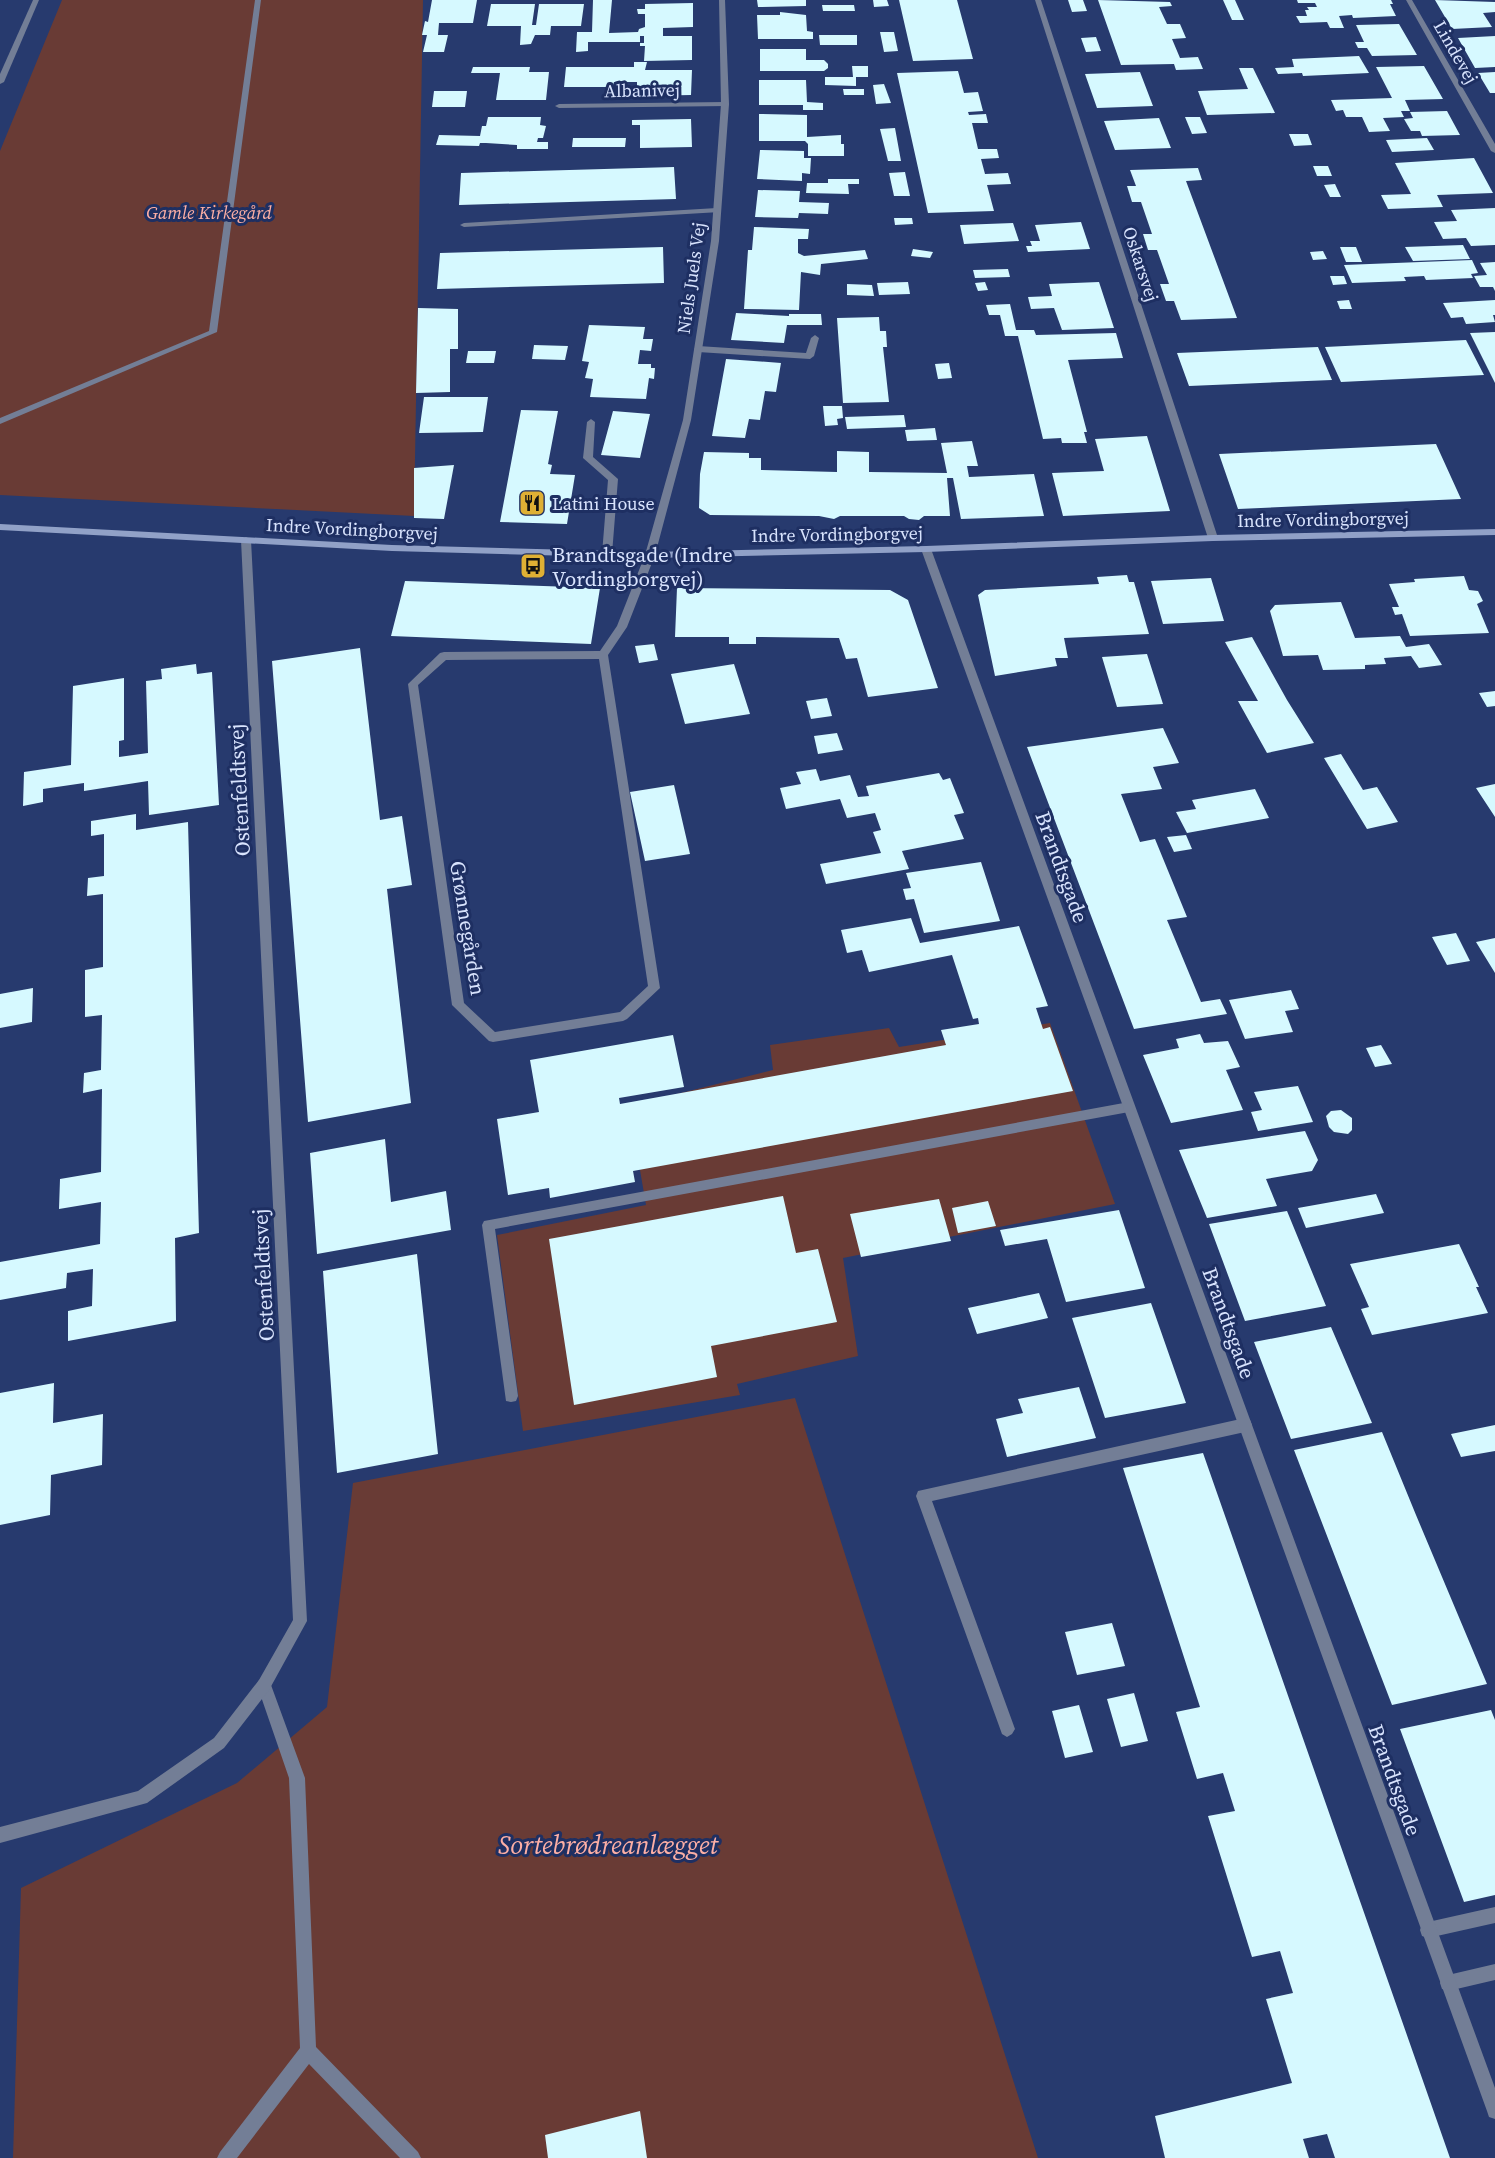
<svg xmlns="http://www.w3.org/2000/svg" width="1495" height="2158" font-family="'Source Serif 4',serif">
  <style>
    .green { fill: #693b35 }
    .building { fill: #d6f9ff }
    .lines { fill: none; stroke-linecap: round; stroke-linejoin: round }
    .service { fill: #737e96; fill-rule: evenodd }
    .minor { fill: #737e96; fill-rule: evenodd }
    .tertiary { fill: #737e96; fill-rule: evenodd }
    .secondary { fill: #91a1c7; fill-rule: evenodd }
    .labels { text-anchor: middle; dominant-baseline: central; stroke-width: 6; stroke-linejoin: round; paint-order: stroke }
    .far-street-label { font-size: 18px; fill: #d8e3fd; stroke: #1e2f62 }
    .far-park-label { font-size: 18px; font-style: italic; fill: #fdafa5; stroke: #1e2f62 }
    .far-poi-label { font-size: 18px; fill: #d8e3fd; stroke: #1e2f62; text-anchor: start }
    .poi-label { font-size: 21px; fill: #d8e3fd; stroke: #1e2f62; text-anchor: start }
    .street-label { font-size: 21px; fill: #d8e3fd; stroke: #1e2f62 }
    .near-park-label { font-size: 26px; font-style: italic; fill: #fdafa5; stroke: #1e2f62 }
  </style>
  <rect width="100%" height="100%" fill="#273a6e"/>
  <path class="green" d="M62 0H423L414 516 0 495V151Z
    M1050 1023 1115 1204 843 1258 858 1356 737 1384 740 1395 523 1431 497 1235 646 1205 629 1106 773 1070 770 1045 889 1028 899 1047Z
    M795 1398 1038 2158H13L21 1888 237 1783 327 1707 353 1483Z"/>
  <path class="building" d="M432 0H477L473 23H439L438 35H448L444 52H423L427 35H422L425 21 428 22Z
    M593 0H612L609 33 638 32 639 29 645 27V14H638L637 9H645V4L693 3V27L663 28V36H692V60L644 61 645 46H640V43H644V36H640V42H588V51L576 52 577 32H592Z
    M757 0H806V6L758 7Z
    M873 0H887L889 6 874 7Z
    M899 0H957L973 59 913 61Z
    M1068 0H1083L1087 11 1072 12Z
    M1098 0 1170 2 1172 6 1159 7 1167 24H1180L1186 38 1172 39 1180 58 1198 57 1203 69 1176 70 1174 64 1121 65Z
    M1223 0H1235L1244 20H1232Z
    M1297 0H1391L1393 4H1390L1396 16 1353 18 1352 15 1339 16 1344 28H1330L1327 22 1300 23 1296 16H1307L1305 10H1309L1307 7H1317L1315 3H1298Z
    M1435 0 1495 2V12L1483 13 1492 27 1452 29Z
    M491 4H535L532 25H536L539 4H584L581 26H551L550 35H535L531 44 520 45 521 26H487Z
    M822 5H854L855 11H823Z
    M780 12 806 15 807 31 813 32V39H758L757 15H780Z
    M1399 24 1417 55 1372 56 1367 48H1358L1355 42H1364L1356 25Z
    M880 32H894L898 51 884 52Z
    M819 35H857V45H820Z
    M1495 36V67L1475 68 1458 38Z
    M1096 37 1101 51 1086 52 1081 38Z
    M760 49H806V60H824L828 64V68L824 71H760Z
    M1359 56 1369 73 1303 76 1302 73 1278 74 1275 68 1294 67 1292 59Z
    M634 62H647L645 70H692L691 95 642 96V86H637V82H614L613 87H564L566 67H634Z
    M852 66H868V77H856V86L825 85V77H853Z
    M1424 66 1443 99 1405 100 1410 111H1401L1404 117 1383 118 1390 131 1369 132 1362 117H1346L1343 110 1336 111 1331 100 1392 98 1376 67Z
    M473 67H530L529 72H549L546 100H496L500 73H471Z
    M1239 68H1253L1275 113 1207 115 1198 91 1248 89Z
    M958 71 964 93 978 92 983 111 968 112 969 115 986 114 988 123H972L978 149H997L999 158 981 159 985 174 1008 173 1011 184 987 185 994 211 928 213 897 73Z
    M1140 72 1153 106 1097 108 1085 74Z
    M1495 72V93H1490L1478 73Z
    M759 80H806L807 102 823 103V110H803V105H759Z
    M884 84 891 103 876 104 873 85Z
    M843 89H864V95H844Z
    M434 91H467L465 107H432Z
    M1447 111 1460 135 1422 136 1420 131H1411L1404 119 1413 118 1410 112Z
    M759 114 807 115V137L841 135V144H844V156H808V144L805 141H759Z
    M488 117H541L540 125 546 126 543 138H538L537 142H548V149H517V145L486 143H480L479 146 436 145 439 135 480 136 482 126H486Z
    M1185 117H1200L1207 133 1192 134Z
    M1159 118 1171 148 1115 150 1104 121Z
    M691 119 692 147 640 148V125H632V120Z
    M895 128 901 161H888L880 129Z
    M1289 134H1308L1312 145 1294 146Z
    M573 138H626L625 147H572Z
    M1427 138 1434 150 1392 152 1386 140Z
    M760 150 804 151V158H811L810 174 802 173V181L757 179Z
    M1474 158 1493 193 1437 195 1443 207 1388 209 1381 195 1411 194 1395 163Z
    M1313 166H1328L1332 176H1317Z
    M674 167 676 199 459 205 461 173Z
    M1198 168 1202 180 1186 181 1237 318 1181 320 1174 301H1166L1160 284H1169L1157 250H1148L1143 234H1152L1141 202H1132L1127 186H1136L1130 170Z
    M905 172 910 196H894L889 173Z
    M828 179H859V184H848L849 194 806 193 807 183H828Z
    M1335 184 1341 197H1330L1324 185Z
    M758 190 800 191 799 202 829 203 828 214 799 213 798 218 755 217Z
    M1495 208V245L1471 246 1466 238 1443 239 1434 222 1457 221 1451 210Z
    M894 218H912L913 224 895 225Z
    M1081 222 1090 249 1028 252 1026 246H1032L1030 241H1040L1035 225Z
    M1013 223 1019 241 964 244 960 225Z
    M754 227 809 229 808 239H798V253L804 256 865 250 868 259 821 264 820 275 801 272 799 310 744 309 748 250H752Z
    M1463 245 1470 259 1413 261 1405 247Z
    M663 247 664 283 437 289 440 253Z
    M1340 247H1356L1362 262H1346Z
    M913 249 933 252 930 258 911 256Z
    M1323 251 1327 259 1313 260 1310 252Z
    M1472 260 1478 273 1471 274 1473 278 1426 280 1424 276 1404 277 1406 281 1352 283 1344 265Z
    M1495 262V291L1493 287H1480L1474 276 1487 275 1480 263Z
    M1008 269 1010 277 975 278 973 270Z
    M1330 276H1344L1347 284 1333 285Z
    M908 282 910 294 879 295 877 283Z
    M985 282 988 290 978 291 975 283Z
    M1099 282 1114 328 1062 330 1054 308 1031 309 1028 297 1052 296 1049 284Z
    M847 284 872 285 874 296 847 295Z
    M1349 300 1352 309H1340L1337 301Z
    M1495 300V315H1493L1495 322 1466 324 1463 317 1451 318 1443 303Z
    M1010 304 1016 330H1034L1036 335 1116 333 1123 358 1068 360 1087 432H1084L1087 443H1062L1061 438 1043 439 1018 336H1005L1000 315H989L986 305Z
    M418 308 458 309V349H450V392L416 393Z
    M736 313 789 316V314H821L822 325H787L784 343 731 340Z
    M879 317 880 331H886L887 347H883L889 402 843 403 837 318Z
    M589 325 645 327 643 339H653L651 351 640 350 638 364H651V368H655L654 379 649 378 646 399 590 397 593 379 585 378 589 362 582 361Z
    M1495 332V383L1470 333Z
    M1466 340 1484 375 1341 382 1325 347Z
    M534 345 568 346 565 360 532 359Z
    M1318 347 1332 380 1189 386 1177 353Z
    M468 351H496L494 363H466Z
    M726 359 781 363 776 392 765 391 760 420 749 419 745 438 712 436Z
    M949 363 952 378 938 379 935 364Z
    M424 397H488L483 432 419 433Z
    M823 406H842L843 418 837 419 838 425 825 426Z
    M521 410 558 411 548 464 552 465 550 474 575 475 567 524 500 522Z
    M613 411 650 414 640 458 601 455Z
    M904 415 906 427 847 429 845 417Z
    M935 428 937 440 907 441 905 430Z
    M1147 436 1170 511 1063 516 1052 473 1104 471 1095 439Z
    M972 441 978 466H967L969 477 1034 474 1044 516 961 519 953 478H947L950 516H924L919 520 909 519 904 516H840L834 519 819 516 710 515 699 508 700 474 704 452 749 453V458H761V470L837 472V451L869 452V472L947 473 941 443Z
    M1436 444 1461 499 1238 509 1219 454Z
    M454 465 444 519 414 518V468Z
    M1127 575 1129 582H1134L1149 634 1064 638 1068 658H1055L1057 666 995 676 978 595 985 590 1099 584 1097 577Z
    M1464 576 1469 590 1478 591 1483 601 1477 604 1489 633 1410 636 1402 614 1395 615 1392 607H1399L1389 584 1415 582 1414 579Z
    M1211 578 1224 621 1163 624 1151 581Z
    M405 581 600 588 591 644 391 636Z
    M677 588 890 590 908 600 938 688 868 697 857 658 846 659 839 638 756 637V644H729V637H675Z
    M1341 602 1355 638 1400 636 1406 647 1429 644 1442 665 1419 668 1411 656 1384 658 1386 664 1365 665V669L1323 670 1318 655 1283 656 1270 611 1275 605Z
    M1252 637 1287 700 1314 743 1267 753 1238 701H1258L1225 642Z
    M654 644 658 660 639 663 635 646Z
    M360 648 380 820 402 816 412 885 387 889 411 1103 308 1122 272 661Z
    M1147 654 1163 704 1117 707 1102 657Z
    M196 664 197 674 212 672 219 805 149 815 148 781 84 791V783L43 789V802L23 806 24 772 71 765 73 686 124 678V740L119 741V757L148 753 146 681 162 679 161 669Z
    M734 664 750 714 685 724 671 674Z
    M1495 691V706L1487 707 1479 693Z
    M827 698 832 716 811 719 806 701Z
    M1163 728 1179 763 1153 767 1162 789 1121 794 1140 842 1155 839 1187 917 1167 920 1201 1002 1220 999 1227 1014 1134 1029 1027 747Z
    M837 733 843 750 818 754 814 736Z
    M1341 754 1363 790 1377 787 1398 822 1367 829 1324 758Z
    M816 769 820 781 850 775 858 797 869 796 866 786 939 773 943 780 950 778 964 813 954 815 964 839 902 851 909 869 826 884 820 864 881 853 873 832 881 830 875 813 847 818 840 799 786 809 780 788 801 784 796 772Z
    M1495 784V817L1476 788Z
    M674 785 690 854 645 861 630 792Z
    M1255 789 1269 818 1187 833 1176 812 1196 809 1192 800Z
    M136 814V830L188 822 199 1233 175 1238 176 1321 68 1341V1311L92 1306 93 1269 67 1273 66 1288 0 1300V1262L100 1244 101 1202 59 1209 60 1179 101 1172 102 1089 83 1093 84 1073 101 1070 102 1015 85 1017V970L103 967V894L87 896 88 878 104 876V834L91 836V821Z
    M1186 835 1192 849 1174 852 1167 837Z
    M981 862 1000 921 924 933 914 899 906 900 903 889 911 888 906 873Z
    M911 918 920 943 1019 926 1048 1006 1036 1008 1043 1029 1050 1027 1073 1091 633 1171 635 1182 550 1198 549 1188 508 1195 497 1119 539 1112 530 1060 673 1035 684 1087 619 1098 620 1104 946 1045 941 1030 979 1024 978 1018 973 1019 952 955 869 972 862 950 847 953 841 930Z
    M1456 933 1470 961 1447 965 1432 937Z
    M1495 938V973L1476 942Z
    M33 988 32 1022 0 1028V994Z
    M1291 990 1299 1009 1285 1011 1293 1032 1245 1039 1229 1000Z
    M1200 1034 1204 1043 1228 1041 1240 1067 1226 1070 1243 1110 1171 1123 1143 1055 1179 1048 1176 1039Z
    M1381 1045 1392 1064 1375 1067 1366 1048Z
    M1298 1086 1313 1122 1258 1131 1251 1112 1262 1110 1254 1092Z
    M1341 1110 1352 1118V1130L1348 1134 1334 1132 1329 1127 1326 1116 1331 1111Z
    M1305 1131 1318 1160 1312 1171 1266 1179 1277 1206 1207 1218 1179 1150Z
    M385 1139 391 1202 446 1191 451 1230 317 1254 310 1153Z
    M1376 1194 1384 1213 1306 1228 1298 1208Z
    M783 1196 796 1253 818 1249 837 1322 711 1346 717 1377 574 1405 549 1239Z
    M939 1199 951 1241 861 1257 850 1214Z
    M988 1201 996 1226 958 1233 952 1208Z
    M1119 1210 1145 1288 1066 1302 1047 1239 1005 1246 1000 1230Z
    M1287 1211 1326 1306 1245 1321 1209 1224Z
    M1459 1244 1479 1287H1476L1488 1313 1372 1335 1361 1309 1369 1307 1350 1264Z
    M417 1254 438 1454 337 1473 323 1271Z
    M1039 1293 1048 1318 977 1334 968 1308Z
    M1151 1303 1186 1403 1105 1418 1072 1318Z
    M1331 1327 1372 1423 1291 1439 1254 1342Z
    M54 1383 53 1423 103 1414 102 1465 51 1475 50 1515 0 1525V1393Z
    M1079 1387 1096 1438 1007 1457 996 1419 1023 1413 1018 1399Z
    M1495 1425V1451L1461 1457 1451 1434Z
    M1382 1432 1416 1515 1487 1684 1392 1705 1294 1450Z
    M1203 1453 1450 2158H1335L1327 2134 1303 2139 1309 2158H1165L1155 2116 1292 2083 1266 1999 1293 1993 1280 1951 1252 1957 1208 1816 1235 1811 1223 1773 1197 1779 1176 1712 1200 1707 1123 1468Z
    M1112 1623 1125 1666 1077 1675 1065 1632Z
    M1134 1693 1148 1741 1121 1747 1107 1699Z
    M1079 1705 1093 1752 1065 1758 1052 1711Z
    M1491 1710 1495 1720V1895L1464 1902 1400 1729Z
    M640 2111 647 2158H548L545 2135Z"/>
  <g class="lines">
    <path class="service" d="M255 0H261L217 332 0 424V418L209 331Z
      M725 102 729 104 728 106 559 108 555 106 559 104Z
      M717 208H720V212L464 227 460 225 464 223Z
      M815 335 819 338 814 356 810 359 698 352 694 349 698 346 806 353 811 338Z
      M591 419 595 422 593 457 618 479 612 554 607 557 602 554 608 480 583 458 587 422Z
      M1129 1102 1133 1103 1135 1107 1133 1111 1129 1112 495 1229 518 1396 516 1401 511 1402 506 1401 482 1225 484 1221Z
      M1245 1418 1250 1420 1252 1425 1250 1430 1245 1432 932 1501 1015 1729 1012 1734 1007 1737 1002 1734 916 1496 918 1491Z
      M264 1678 269 1680 271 1685 305 1778 316 2047 418 2152 421 2158H400L309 2064 237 2158H217L220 2152 300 2048 289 1778 257 1685 259 1680Z
      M1495 1907V1923L1428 1938 1422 1936 1420 1930 1422 1924 1428 1922Z
      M1495 1964V1980L1448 1991 1442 1989 1440 1983 1442 1977 1448 1975Z"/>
    <path class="minor" d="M719 0H725L729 104 719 241 691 420 655 555 627 627 608 655 660 988 627 1019 623 1021 493 1042 489 1041 452 1005 408 684 440 653 444 652 600 651 617 626 645 555 683 420 711 241 721 104ZM599 659 648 986 620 1012 495 1032 464 1003 418 685 446 660Z
      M1035 0H1041L1218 538 1216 540 1213 541 1208 538Z
      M1406 0H1412L1495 144V153L1491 151Z
      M246 537 251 540 307 1621 269 1690 224 1748 147 1803 0 1843V1827L138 1791 214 1738 259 1680 293 1620 241 540Z
      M926 546 931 549 1495 2088V2119L1489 2117 1487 2111 921 549Z"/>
    <path class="tertiary" d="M33 0H39L4 82 0 84V74Z"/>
    <path class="secondary" d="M0 524 392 545 650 552 926 546 1213 535 1495 529V535L1213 541 926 552 650 558 392 551 0 530Z"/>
  </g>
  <defs>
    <g id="restaurant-square" transform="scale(1.35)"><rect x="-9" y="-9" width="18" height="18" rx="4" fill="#dfb034" stroke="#1e2f62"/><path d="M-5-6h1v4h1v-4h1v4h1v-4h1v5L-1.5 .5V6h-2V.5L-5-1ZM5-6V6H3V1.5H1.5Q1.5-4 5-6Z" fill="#111"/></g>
    <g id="bus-square" transform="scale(1.35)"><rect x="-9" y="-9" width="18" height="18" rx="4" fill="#dfb034" stroke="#1e2f62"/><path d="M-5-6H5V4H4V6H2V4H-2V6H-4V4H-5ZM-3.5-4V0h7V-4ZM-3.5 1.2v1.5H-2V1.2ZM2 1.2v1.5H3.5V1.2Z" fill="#111"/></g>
  </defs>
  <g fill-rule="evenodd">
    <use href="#restaurant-square" x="532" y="503"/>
    <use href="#bus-square" x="533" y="566"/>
  </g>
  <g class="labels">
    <g class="far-street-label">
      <text transform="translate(1456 52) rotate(60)">Lindevej</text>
      <text transform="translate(642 90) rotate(-1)">Albanivej</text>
      <text transform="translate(1141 264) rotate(72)">Oskarsvej</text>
      <text transform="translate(691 278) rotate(-82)">Niels Juels Vej</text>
      <text transform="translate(1323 519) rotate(-1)">Indre Vordingborgvej</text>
      <text transform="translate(352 529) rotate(3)">Indre Vordingborgvej</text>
      <text transform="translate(837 534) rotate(-1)">Indre Vordingborgvej</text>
    </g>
    <g class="far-park-label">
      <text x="209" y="212">Gamle Kirkegård</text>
    </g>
    <g class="far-poi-label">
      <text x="552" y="503">Latini House</text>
    </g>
    <g class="poi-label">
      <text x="552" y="554">Brandtsgade (Indre<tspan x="552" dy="24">Vordingborgvej)</tspan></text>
    </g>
    <g class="street-label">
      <text transform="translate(239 790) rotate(-93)">Ostenfeldtsvej</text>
      <text transform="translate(1062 867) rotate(70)">Brandtsgade</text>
      <text transform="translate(468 928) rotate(81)">Grønnegården</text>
      <text transform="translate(263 1275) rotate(-93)">Ostenfeldtsvej</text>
      <text transform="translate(1229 1323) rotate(70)">Brandtsgade</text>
      <text transform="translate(1395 1780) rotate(70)">Brandtsgade</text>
    </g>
    <g class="near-park-label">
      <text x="608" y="1845">Sortebrødreanlægget</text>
    </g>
  </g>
</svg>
